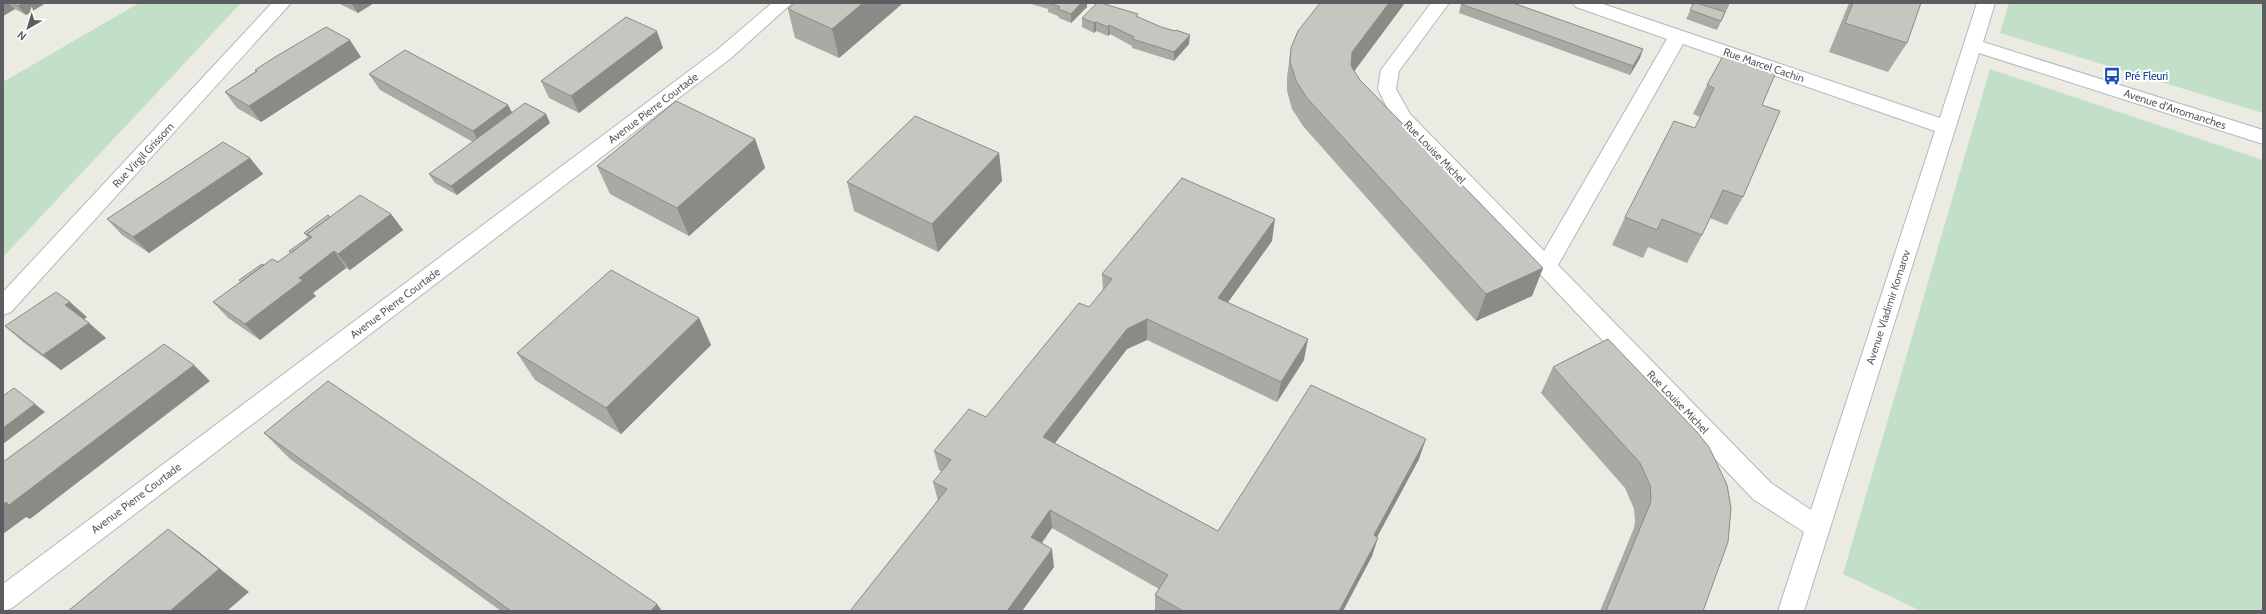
<svg xmlns="http://www.w3.org/2000/svg" width="2266" height="614" font-family="Cabin,sans-serif">
  <style>
    .green { fill: #c2e0c7 }
    .lines { fill: none; stroke-linecap: round; stroke-linejoin: round }
    .street-casing { stroke: #b5b7bb; stroke-width: 2 }
    .street { fill: #fff; fill-rule: evenodd }
    .wall { fill: #aba9a4 }
    .shaded-wall { fill: #8b8a86 }
    .building { fill: #c7c5bf; stroke: #8b8a86 }
    .labels { text-anchor: middle; dominant-baseline: central; stroke-width: 4; stroke-linejoin: round; paint-order: stroke }
    .street-label { font-size: 11px; fill: #5b5d61; stroke: #fff }
    .transit-label { font-size: 11px; fill: #164399; stroke: #fff; text-anchor: start }
  </style>
  <rect width="100%" height="100%" fill="#ecebe3"/>
  <path class="green" d="M139 3H241L3 257V82Z
    M2009 3H2263V113L2000 33Z
    M1990 69 2263 160V611H1921L1843 574Z"/>
  <g class="lines">
    <g class="street-casing">
      <path id="street" d="M272 3H291L11 312 3 315V292Z
        M772 3H792L731 58 12 608 3 611V584L717 50Z
        M1431 3H1449L1399 71 1396 89 1410 114 1544 251 1667 39 1576 7 1573 3H1600L1940 118 1977 3H1995L1983 42 2263 130V144L1979 53 1804 611H1778L1804 532 1753 499 1392 118 1378 89 1381 70ZM1683 44 1935 131 1811 510 1771 483 1558 265Z"/>
    </g>
    <use href="#street" class="street"/>
  </g>
  <path class="wall" d="M3 3H43L44 4 26 15 15 9 3 16Z
    M338 3H374L358 13Z
    M903 3 839 58 795 38 788 9Z
    M1028 3H1087V7L1071 23 1059 18 1058 16 1048 12V9Z
    M1686 3H1730L1717 30 1686 19 1693 5Z
    M1849 3H1921L1907 43 1888 72 1829 52Z
    M1461 4 1643 49 1640 58 1630 75 1459 13Z
    M1138 17 1189 44 1174 61 1132 48V46L1110 34 1108 36 1096 31 1094 33 1082 27V18Z
    M663 48 579 113 549 98 541 81Z
    M1291 48 1354 71 1360 80 1543 268 1532 296 1476 321 1303 126 1292 109 1287 91V77Z
    M361 57 261 122 237 108 225 92 256 71 255 70Z
    M369 74 508 105 512 113 550 123 457 195 435 183 429 174 473 142 380 90Z
    M1707 85 1762 105 1743 197 1727 225 1710 218 1702 235 1687 263 1648 247 1643 258 1612 245 1625 217 1695 128 1700 117 1693 114Z
    M755 139 765 168 689 236 610 194 597 166Z
    M999 153 1002 181 938 252 854 211 847 182Z
    M250 158 263 174 149 253 122 235 107 219Z
    M391 214 403 230 350 270 346 268 313 293 316 296 260 340 228 318 213 302 240 282 239 280 264 265 278 262 290 253 289 251 308 238 304 233 330 217Z
    M1272 241 1228 302 1304 360 1277 402 1147 340 1127 349 1055 443 1218 531 1419 459 1377 537 1372 556 1343 611H1155V595L1159 589 1052 528 1042 543 1054 567 1022 611H850L938 501 933 482 942 472 939 470 934 451 986 417 1089 307 1103 291 1102 274Z
    M87 317 84 319 89 323 106 338 61 370 23 342 5 326Z
    M699 318 711 345 621 434 535 380 517 353Z
    M1608 339 1703 611H1600L1634 528 1635 521 1634 509 1625 488 1541 393 1553 367Z
    M264 433 662 611H501L290 459Z"/>
  <path class="shaded-wall" d="M3 3H9L15 9 3 16Z
    M13 3H43L44 4 26 15 18 6Z
    M351 3H374L358 13Z
    M863 3H903L839 58 832 29Z
    M1081 3H1087V7L1071 23V14Z
    M1389 3H1405L1347 81 1352 52Z
    M1096 22V31L1094 33V23Z
    M1109 25 1110 34 1108 36V27Z
    M657 31 663 48 579 113 571 96Z
    M1190 35 1189 44 1174 61V52Z
    M350 40 361 57 261 122 249 106Z
    M1643 49 1640 58 1630 75 1633 66Z
    M508 105 517 122 482 147 473 131Z
    M546 114 550 123 457 195 451 186Z
    M755 139 765 168 689 236 677 208Z
    M999 153 1002 181 938 252 932 224Z
    M250 158 263 174 149 253 133 237Z
    M391 214 403 230 350 270 338 254Z
    M1275 219 1272 241 1216 319 1218 298Z
    M334 251 346 268 313 293 316 296 260 340 245 324 299 278Z
    M1543 268 1532 296 1476 321 1486 294Z
    M70 302 87 317 82 321 65 305Z
    M699 318 711 345 621 434 606 408Z
    M1147 319V340L1127 349 1045 456 1043 437 1127 329Z
    M89 323 106 338 61 370 43 355Z
    M1308 339 1304 360 1277 402 1281 382Z
    M194 365 210 381 30 519 26 517 3 534V504Z
    M35 404 45 412 3 444V428Z
    M1426 439 1419 459 1368 554 1374 535Z
    M1050 510 1052 528 1033 555 1031 537Z
    M168 529 199 552 249 592 227 611H170Z
    M1378 538 1372 556 1343 611H1339Z
    M1052 549 1054 567 1022 611H1007Z
    M657 604 662 611H651Z"/>
  <path class="building" d="M13 3H22L18 6Z
    M795 3H863L832 29 788 9Z
    M1049 3H1081L1071 14 1058 9 1060 7Z
    M1097 3H1101L1138 14 1136 16 1161 27 1175 31 1176 30 1190 35 1174 52 1132 39 1134 37 1109 25 1108 27 1096 22 1094 23 1082 18Z
    M1320 3H1389L1352 52 1351 66 1360 80 1543 268 1486 294 1307 98 1296 81 1290 62 1291 48 1298 31Z
    M1462 3H1513L1643 49 1633 66 1461 4Z
    M1694 3H1697L1725 12 1721 21 1690 10Z
    M1853 3H1921L1907 43 1845 23Z
    M626 17 657 31 571 96 541 81Z
    M326 27 350 40 249 106 225 92 257 71 255 70 275 57Z
    M405 50 508 105 473 131 369 74Z
    M1724 54 1776 72 1762 105 1780 111 1743 197 1723 190 1702 235 1662 219 1657 230 1625 217 1674 121 1695 128 1714 88 1707 85Z
    M676 101 755 139 677 208 597 166Z
    M525 103 546 114 451 186 429 174Z
    M915 116 999 153 932 224 847 182Z
    M223 142 250 158 133 237 107 219Z
    M1182 178 1275 219 1218 298 1308 339 1281 382 1147 319 1127 329 1043 437 1218 531 1311 385 1426 439 1374 535 1378 538 1339 611H1183L1155 595 1168 575 1050 510 1031 537 1052 549 1007 611H850L947 489 933 482 951 460 934 451 969 409 986 417 1079 303 1089 307 1112 279 1102 274Z
    M360 195 391 214 338 254 334 251 299 278 303 280 245 324 213 302 272 259 278 262 312 237 307 234Z
    M328 215 330 217 307 234 308 235 304 233Z
    M309 237 310 238 291 253 289 251Z
    M262 264 264 265 241 282 239 280Z
    M611 270 699 318 606 408 517 353Z
    M56 292 70 302 65 305 89 323 43 355 5 326Z
    M1608 339 1697 432 1709 447 1727 485 1731 508 1728 542 1703 611H1606L1650 504 1651 497 1650 485 1640 463 1553 367Z
    M164 344 194 365 9 505 6 502 3 504V462Z
    M328 381 657 604 651 611H511L264 433Z
    M14 388 35 404 3 428V396Z
    M168 529 219 569 170 611H68Z"/>
  <defs>
    <g id="bus-bare" transform="scale(1.38)"><path d="M-5-6H5V4H4V6H2V4H-2V6H-4V4H-5ZM-3.5-4V0h7V-4ZM-3.5 1.2v1.5H-2V1.2ZM2 1.2v1.5H3.5V1.2Z" fill="#1a4fb4" stroke="#fff" stroke-width="2.5" paint-order="stroke"/></g>
  </defs>
  <g fill-rule="evenodd">
    <use href="#bus-bare" x="2112" y="76"/>
  </g>
  <g class="labels">
    <g class="street-label">
      <text transform="translate(1764 65) rotate(19)">Rue Marcel Cachin</text>
      <text transform="translate(653 108) rotate(-37)">Avenue Pierre Courtade</text>
      <text transform="translate(2175 109) rotate(18)">Avenue d'Arromanches</text>
      <text transform="translate(1435 152) rotate(46)">Rue Louise Michel</text>
      <text transform="translate(143 155) rotate(-47)">Rue Virgil Grissom</text>
      <text transform="translate(395 303) rotate(-37)">Avenue Pierre Courtade</text>
      <text transform="translate(1888 307) rotate(-72)">Avenue Vladimir Komarov</text>
      <text transform="translate(1678 402) rotate(46)">Rue Louise Michel</text>
      <text transform="translate(136 498) rotate(-37)">Avenue Pierre Courtade</text>
    </g>
    <g class="transit-label">
      <text x="2125" y="76">Pré Fleuri</text>
    </g>
  </g>
  <rect width="2266" height="614" fill="none" stroke="#5b5d61" stroke-width="8"/>
  <g transform="translate(28 28) rotate(218)" stroke="#ffffff" stroke-width="3" paint-order="stroke">
  <path d="M0-3L7 15L0 10L-7 15Z" fill="#5b5d61"/>
  <text y="-6" font-size="11" font-weight="bold" text-anchor="middle" fill="#5b5d61">N</text>
  </g>
</svg>
